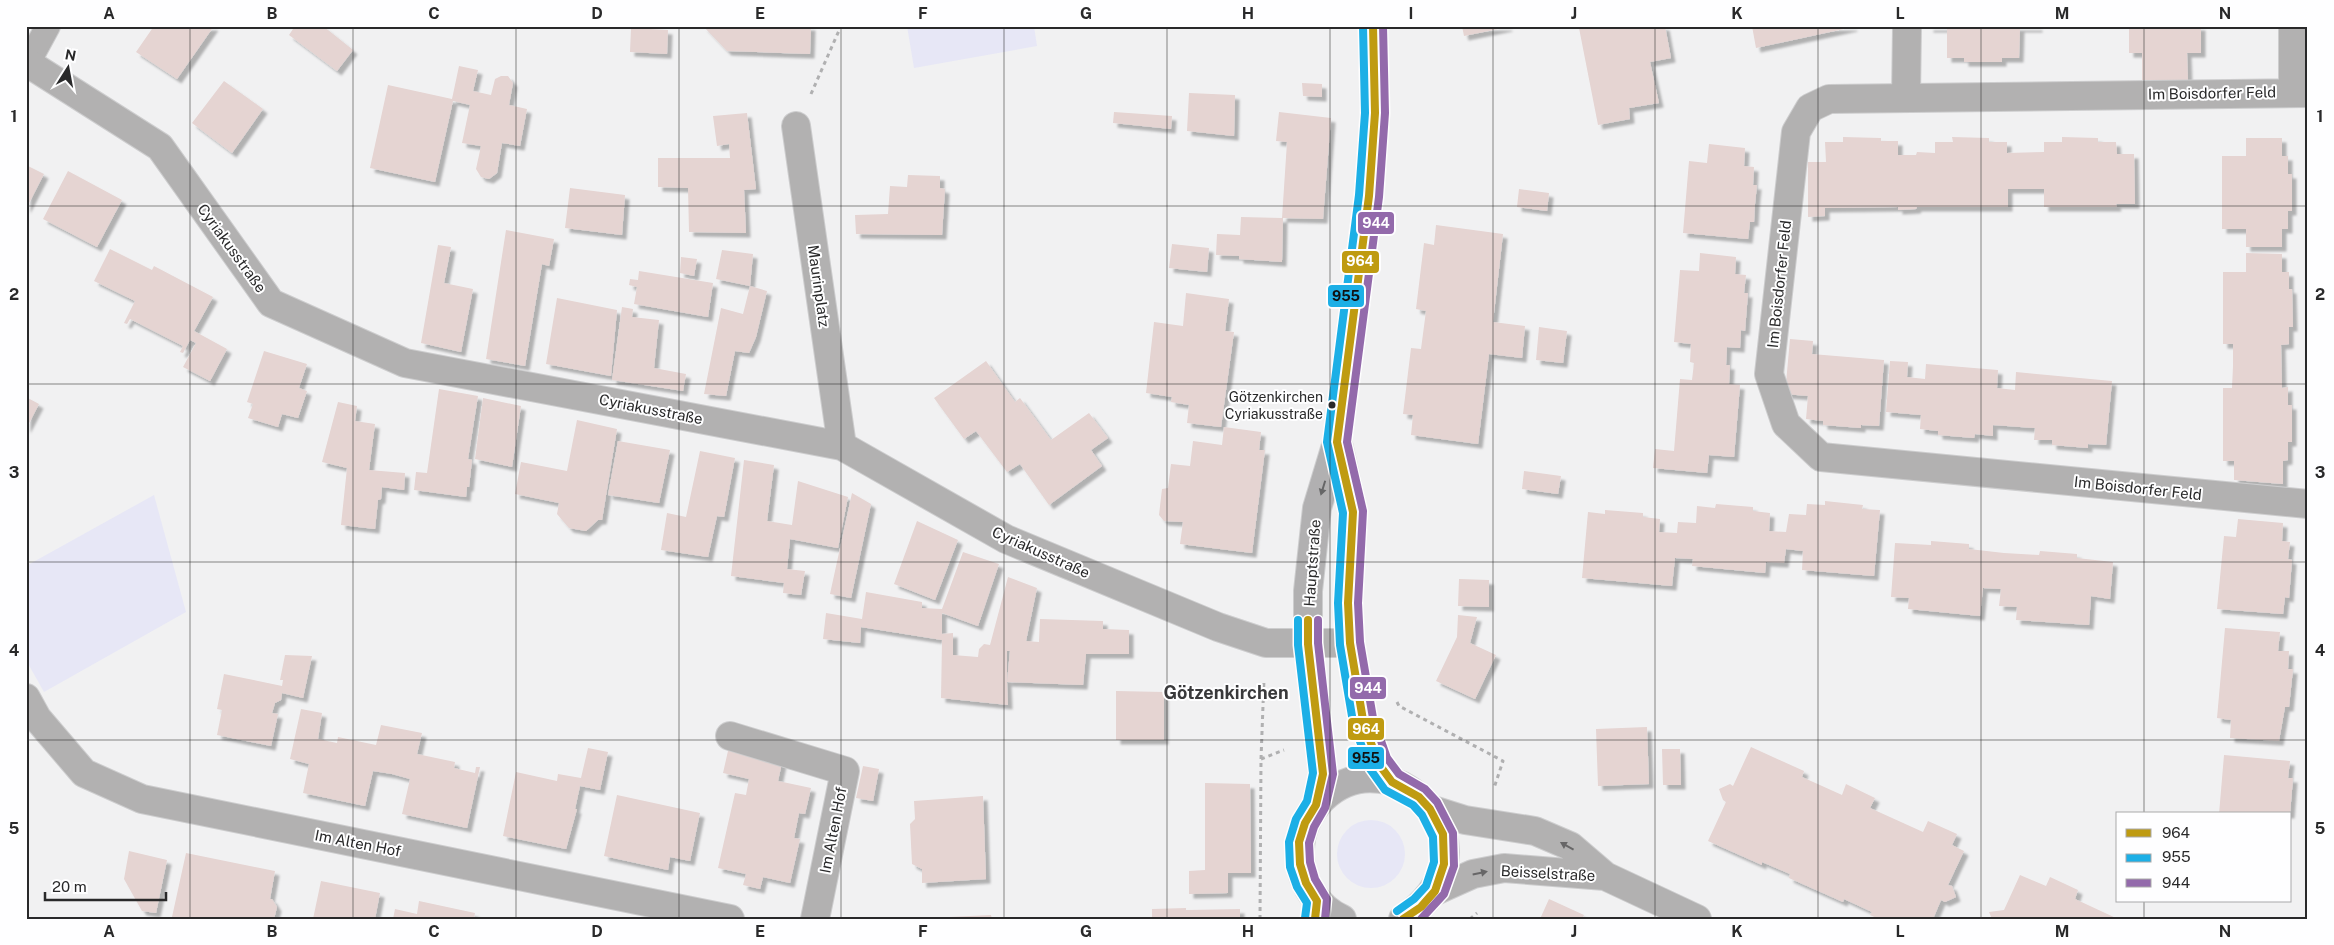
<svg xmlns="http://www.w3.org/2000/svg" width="2334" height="945" font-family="'Public Sans',sans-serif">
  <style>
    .green { fill: #e7e7f6 }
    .building { fill: #e5d4d2; fill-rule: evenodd; filter: url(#shadow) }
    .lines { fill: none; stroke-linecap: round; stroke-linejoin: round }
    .service-casing { stroke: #cdcdce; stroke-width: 26 }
    .minor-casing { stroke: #cdcdce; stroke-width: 30 }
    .secondary-casing { stroke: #cdcdce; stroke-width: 30 }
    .path { stroke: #b0b0b1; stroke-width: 3; stroke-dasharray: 4 4; stroke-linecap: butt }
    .service { stroke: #b2b1b1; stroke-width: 24 }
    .minor { stroke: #b2b1b1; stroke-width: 28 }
    .secondary { stroke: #b1b0b1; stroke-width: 28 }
    .bus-1-casing { stroke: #fefeff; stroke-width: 11 }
    .bus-2-casing { stroke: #fefeff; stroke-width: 11 }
    .bus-3-casing { stroke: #fefeff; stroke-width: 11 }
    .bus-1 { stroke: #bf9b11; stroke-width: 8 }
    .bus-2 { stroke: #1cafe6; stroke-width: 8 }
    .bus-3 { stroke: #936aab; stroke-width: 8 }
    .oneway { fill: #666667 }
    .oneway2 { fill: #676667 }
    .grid { fill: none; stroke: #29292a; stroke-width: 1; stroke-opacity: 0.55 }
    .bus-dot { fill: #29292a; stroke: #fefeff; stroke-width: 2 }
    .labels { text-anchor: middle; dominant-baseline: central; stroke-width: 4; stroke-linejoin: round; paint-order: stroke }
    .bus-label { font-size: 14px; fill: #29292a; stroke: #fefeff; text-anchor: end }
    .street-label { font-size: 15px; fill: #29292a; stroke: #fefeff }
    .quarter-label { font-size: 18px; font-weight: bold; fill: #39393b; stroke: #fefeff }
    .line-badge { stroke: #fefeff; stroke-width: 2 }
    .badge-label { font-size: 14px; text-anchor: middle; font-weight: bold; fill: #fff }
    .pale-badge-label { font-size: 14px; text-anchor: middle; font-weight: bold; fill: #111 }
    .neatline { fill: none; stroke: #29292a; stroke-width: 2 }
    .grid-label { font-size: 16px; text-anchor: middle; font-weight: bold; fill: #29292a }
  </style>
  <defs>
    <filter id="shadow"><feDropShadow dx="4.5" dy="4.5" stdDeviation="1" flood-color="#0004"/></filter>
  </defs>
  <rect width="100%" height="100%" fill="#f1f1f2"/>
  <path class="green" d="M907 26H1034L1037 46 914 68Z
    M154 495 186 612 44 692 26 660V566Z
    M1337 854a34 34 0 1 1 68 0a34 34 0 1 1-68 0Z"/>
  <path class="building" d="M154 26H214L177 79 136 52Z
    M295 26H323L353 50 337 71 289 35Z
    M703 26H811L810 54 727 51Z
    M1462 26H1508V27L1464 36Z
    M1590 26H1665L1671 58 1650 62 1659 103 1629 108 1630 119 1598 125 1579 28Z
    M1752 26H1853V27L1756 48Z
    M1929 26H2038V28H2020L2019 58H2002V62H1964V58H1947V28H1929Z
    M2129 26H2201V53H2187L2188 80H2142V53H2129Z
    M631 28 668 30 667 54 630 52Z
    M459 66 478 70 473 91 491 95 495 79 501 76H508L513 83 509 105 527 109 520 146 502 143 497 173 489 179 481 177 476 169 481 146 462 143 470 105 453 101 435 182 370 168 388 85 452 99Z
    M224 81 263 109 232 153 192 123Z
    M1302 83 1322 84V97L1303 96Z
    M1189 93 1235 95 1234 136 1187 131Z
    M1114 112 1172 116 1171 129 1113 123Z
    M1279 112 1331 118 1323 219 1283 218 1282 262 1239 259V256L1216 255 1217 234 1240 235 1241 217 1282 218 1287 142 1276 141Z
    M747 113 756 189 744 190 746 233 689 232 688 188 658 187V158H730L729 144 717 146 713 116Z
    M1843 137 1881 138V141H1898V155H1916L1917 152 1935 153V142H1953L1952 137 1989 138V142H2007V153L2044 152V142H2062V137L2098 138V142H2116L2117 154H2134L2135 204H2116L2117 207H2044V189H2008V207H1917L1916 209 1898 210V207L1825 208V216L1808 217V162H1826L1825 142H1843Z
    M2246 138H2282V156H2288V174H2292V211H2288V229H2282V247H2246V229H2222V156H2246Z
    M1709 144 1745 148 1744 166 1754 167 1753 185H1757L1755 204 1754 222H1750L1748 239 1683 233 1689 161 1707 163Z
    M26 165 44 174 26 209Z
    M68 171 122 200 97 247 43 219Z
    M908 175 940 176V188L945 189 942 235 856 234 855 215 888 214 890 186 907 187Z
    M570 188 625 195 622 235 565 228Z
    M1519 189 1549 193 1547 211 1517 207Z
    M1436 225 1503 234 1493 322 1525 326 1522 358 1489 354 1478 444 1411 435 1413 415 1403 414 1411 348 1421 349 1426 311 1416 309 1424 243 1434 245Z
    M506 230 554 239 549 266 542 264 525 366 486 359Z
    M1172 244 1209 248 1207 272 1169 268Z
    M438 245 451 247 444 283 473 289 461 352 421 343Z
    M110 249 152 270 154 266 213 297 194 331 227 349 210 381 183 367 196 343 190 340 183 353 180 352 183 346 130 319 127 324 124 323 135 301 94 281Z
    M722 250 753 254 750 286 767 291 756 337 749 353 735 351 726 396 704 394 721 308 743 314 750 286 716 279Z
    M1700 253 1736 257 1735 274 1746 275 1744 293H1748L1745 331 1741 330 1740 348 1727 347 1726 365H1730L1729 384 1740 385 1734 457 1709 455 1707 473 1653 468 1655 449 1674 451 1680 379 1692 380 1694 363 1690 362 1691 344 1674 342 1680 270 1699 271Z
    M2246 253 2282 254V272H2289V289H2292L2293 327H2289V344L2281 345 2282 388 2288 387V405H2292V442H2288V460L2283 461V484L2234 480V461H2223V388H2232L2233 366V344H2223V272H2246Z
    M681 257 697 259 694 276 680 273Z
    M639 271 713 283 708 317 634 304 637 287 629 285 630 279 638 280Z
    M1186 293 1229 299 1225 331 1234 332 1221 427 1187 423 1189 405 1171 402 1172 397 1146 393 1154 322 1183 326Z
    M557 298 617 310 611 376 546 364Z
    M622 307 633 309 632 317 659 320 654 368 686 374 683 391 612 380Z
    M1539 327 1567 331 1563 363 1536 360Z
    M1790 339 1813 341 1812 354 1884 360 1879 426 1861 425V428L1823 425V421L1806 419 1808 396 1785 394Z
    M264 351 307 364 299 388 307 391 298 418 282 414 278 427 248 418 253 404 247 402Z
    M986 361 1015 402 1020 398 1051 440 1089 413 1108 438 1091 450 1102 466 1049 505 1020 464 1007 472 976 431 964 439 934 398Z
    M1890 361 1908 362 1907 377 1925 379 1926 364 1998 370 1997 388 2015 390 2016 372 2112 381 2106 445 2088 444V448L2052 445V440H2034L2035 428 1993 425V436L1975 434 1974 438 1938 435V431L1920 429 1921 415 1886 412Z
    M439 389 478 396 468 459 472 460 469 487H467L466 497 414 490 416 472 427 473Z
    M26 397 39 404 26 429Z
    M483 398 521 406 512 467 475 459Z
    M338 402 357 406 355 421 375 424 369 470 405 473 404 490 382 487 381 499 378 500 375 529 341 525 347 468 322 462Z
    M577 420 617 429 602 520H598L586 531 569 528 557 514 559 503 515 494 521 462 567 471Z
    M1224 427 1261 432 1259 450H1265L1252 553 1180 544 1183 522 1164 521 1159 515 1162 489 1168 488 1171 464 1190 466 1193 441 1222 445Z
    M618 441 670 450 659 503 608 495Z
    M700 451 735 458 724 517 717 516 708 557 661 550 667 513 686 517Z
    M744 460 774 465 767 521 792 525 798 481 848 497 838 548 790 539 787 569 805 571 801 595 783 593 784 583 731 576Z
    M1524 471 1561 476 1558 494 1522 489Z
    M852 493 871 504 851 598 830 594Z
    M1825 501 1863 505 1862 509 1880 510 1874 576 1802 570 1803 551 1786 549 1784 563 1766 562 1765 573 1692 566 1693 559 1675 558 1672 586 1582 578 1588 512 1605 514V510L1643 513V517L1660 519 1659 532 1677 533 1678 522 1696 523 1697 506 1715 508 1716 504 1753 507V511L1770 513 1769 531 1786 532 1789 514 1806 515 1807 504 1825 505Z
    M2238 519 2283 523 2282 541 2290 542 2288 559 2292 560 2289 598 2285 597 2283 614 2217 609 2224 536 2236 537Z
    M917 521 958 540 935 600 894 584Z
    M1931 541 1969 544V549L2004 553 2039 555 2040 551 2077 554V558L2113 562 2110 599 2091 596 2089 625 2016 620 2017 607 1999 606 2001 589 1983 588 1980 616 1908 609 1909 598 1891 597 1895 543 1931 545Z
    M963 552 999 564 978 626 942 613V634L953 633V655L978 657 979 649 984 644 990 645 1008 577 1037 588 1026 641 1039 642 1040 619 1103 621V629L1129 630V654H1086L1083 685 1007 682 1008 705 941 698 942 640 861 627 860 643 823 639 826 613 862 619 866 592 922 602V608L942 609ZM1007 651H1010L1007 682Z
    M1459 579 1489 580V607L1458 606Z
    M1458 615 1477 617 1470 643 1496 655 1475 699 1436 681 1457 637Z
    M2225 628 2280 632 2278 651H2289L2288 669H2293L2289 707H2285L2279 741 2230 738 2231 720 2217 718Z
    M285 655 312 656 303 698 282 693 281 700 275 703 272 713 278 714 271 746 217 735 222 710 217 709 224 674 282 686 283 680H280Z
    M1116 691 1164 692V740H1116Z
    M301 709 322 713 318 739 337 743 338 737 376 745 381 725 422 733 417 754 455 762 454 768 475 773 476 767H480L467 828 402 814 410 779 392 774 373 771 365 806 303 793 309 764 290 759Z
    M1647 727 1649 784 1598 786 1596 729Z
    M730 742 783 758 778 781 811 788 805 814 799 813 794 838 800 839 790 883 763 877 760 889 743 885 746 874 718 868 735 793 746 795 749 779 723 773Z
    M1751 747 1804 771 1802 777 1842 795 1846 784 1875 798 1870 808 1923 832 1928 821 1957 834 1952 845 1964 851 1948 885 1952 886 1956 897 1945 902 1941 900 1933 919H1879L1870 915 1872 912 1844 899 1843 902 1789 878 1790 874 1762 862V865L1708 841 1726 802 1723 800 1719 789 1730 784 1733 786Z
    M588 748 608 752 600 790 580 786 575 809H577L566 849 503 836 516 772 557 781 558 774 581 778Z
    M1662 749H1680L1681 785H1663Z
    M2224 755 2290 761 2288 778H2293L2290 814H2219Z
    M863 766 879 769 873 801 856 798Z
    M1205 783 1250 784 1251 873H1228V893L1189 894V871L1205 870Z
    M617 795 700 813 690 861 670 857 668 870 604 856Z
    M983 796 986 879 922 883V869L912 864 910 824 915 819 914 801Z
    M129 851 167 860 156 913 142 911 124 879Z
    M186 853 275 871 270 899H272L277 907 274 919 172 917Z
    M2020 875 2046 886 2050 877 2078 890 2075 899 2118 919H1992L1989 912 2004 910Z
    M321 881 380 893 375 919H313Z
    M1549 899 1584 915 1582 919H1540Z
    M419 901 475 913 474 919H393L395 909 417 914Z
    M1186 908V910L1240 909V919H1152V909Z
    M991 915 992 919H949V917Z"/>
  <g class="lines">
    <g class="service-casing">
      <path id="service" d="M28 63 48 26"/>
    </g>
    <g class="minor-casing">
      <path id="minor" d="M26 62 160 147 271 303 405 363 842 446 1006 539 1218 627 1266 643H1350
        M2293 92V26
        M2308 93 1829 99 1810 108 1796 132 1769 374 1786 424 1821 457 2308 504
        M1906 98 1907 26
        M796 126 842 446
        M26 698 37 718 84 773 142 799 730 919
        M730 736 845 771 815 919
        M1430 809 1465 820 1535 831 1570 846 1605 876 1697 919
        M1435 891 1473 874 1504 868 1605 876"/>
    </g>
    <g class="secondary-casing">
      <path id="secondary" d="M1338 444 1353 512 1348 603 1350 643 1363 720 1378 763 1392 782
        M1316 805 1323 774 1308 644V591L1317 508 1337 442 1369 196 1375 113 1373 26
        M1342 919C1318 908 1300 883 1300 856 1299 834 1307 814 1323 798 1394 731 1507 850 1403 919"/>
    </g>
    <path class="path" d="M811 94 841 26
      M1397 702 1399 706 1503 761 1494 788
      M1261 759 1284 750
      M1260 919 1261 759 1264 679
      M1470 919 1477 913"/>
    <use href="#service" class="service"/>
    <use href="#minor" class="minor"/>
    <use href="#secondary" class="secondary"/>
    <g class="bus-1-casing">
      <path id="bus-1" d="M1373 26 1375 113 1369 196 1337 442 1353 512 1348 603 1350 643 1363 720 1378 763 1392 782 1419 797 1430 809 1443 834 1444 864 1435 891 1421 907 1403 919
        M1308 620V644L1323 774 1316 805 1305 823 1299 842 1300 864 1306 883 1317 901 1315 919"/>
    </g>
    <g class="bus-2-casing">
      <path id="bus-2" d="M1363 26 1365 113 1359 195 1327 442 1343 513 1338 603 1340 645 1353 722 1370 769 1385 790 1413 805 1422 815 1433 837 1434 862 1426 886 1414 899 1397 911
        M1298 620V645L1313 773 1307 801 1296 819 1289 842 1290 867 1297 887 1307 903 1305 918"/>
    </g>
    <g class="bus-3-casing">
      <path id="bus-3" d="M1383 26 1385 113 1379 197 1347 442 1363 511 1358 603 1360 642 1373 718 1387 758 1399 774 1425 789 1437 802 1453 833 1454 866 1444 894 1421 919
        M1318 620V643L1333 774 1325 808 1314 827 1309 843 1310 862 1315 879 1327 899 1325 919"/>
    </g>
    <use href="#bus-1" class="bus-1"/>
    <use href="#bus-2" class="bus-2"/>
    <use href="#bus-3" class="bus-3"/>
  </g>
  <defs><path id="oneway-solid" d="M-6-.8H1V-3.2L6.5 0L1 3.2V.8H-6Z" transform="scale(1.25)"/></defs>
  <use class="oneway" href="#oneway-solid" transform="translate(1323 488) rotate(107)"/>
  <g class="oneway2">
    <use href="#oneway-solid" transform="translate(1567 846) rotate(-151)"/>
    <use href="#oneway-solid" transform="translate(1480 873) rotate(-12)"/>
  </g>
  <path class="grid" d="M190 26V919M353 26V919M516 26V919M679 26V919M841 26V919M1004 26V919M1167 26V919M1330 26V919M1493 26V919M1655 26V919M1818 26V919M1981 26V919M2144 26V814M26 206H2308M26 384H2308M26 562H2308M26 740H2308M2144 901V919"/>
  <circle class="bus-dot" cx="1332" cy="405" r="4.5"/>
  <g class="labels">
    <g class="bus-label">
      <text x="1323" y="397">Götzenkirchen<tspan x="1323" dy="17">Cyriakusstraße</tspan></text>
    </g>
    <g class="street-label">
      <text transform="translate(2212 93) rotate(-1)">Im Boisdorfer Feld</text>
      <text transform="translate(232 248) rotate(54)">Cyriakusstraße</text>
      <text transform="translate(1779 284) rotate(-84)">Im Boisdorfer Feld</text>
      <text transform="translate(819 286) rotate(82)">Maurinplatz</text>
      <text transform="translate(651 409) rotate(11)">Cyriakusstraße</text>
      <text transform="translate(2138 488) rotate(6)">Im Boisdorfer Feld</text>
      <text transform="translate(1041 552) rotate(24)">Cyriakusstraße</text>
      <text transform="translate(1312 563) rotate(-86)">Hauptstraße</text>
      <text transform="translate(833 830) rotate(-79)">Im Alten Hof</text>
      <text transform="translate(358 843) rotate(11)">Im Alten Hof</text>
      <text transform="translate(1548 873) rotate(3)">Beisselstraße</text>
    </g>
    <g class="quarter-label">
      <text x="1226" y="692">Götzenkirchen</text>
    </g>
  </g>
  <g class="line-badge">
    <rect x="1357" y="211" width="38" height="24" rx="5" fill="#936aab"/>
    <rect x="1341" y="250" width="39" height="24" rx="5" fill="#bf9b11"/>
    <rect x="1327" y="284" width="38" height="24" rx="5" fill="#1cafe6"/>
    <rect x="1349" y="676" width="38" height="24" rx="5" fill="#936aab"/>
    <rect x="1347" y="717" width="38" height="24" rx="5" fill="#bf9b11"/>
    <rect x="1347" y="746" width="38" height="24" rx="5" fill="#1cafe6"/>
  </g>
  <g class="badge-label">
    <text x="1376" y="228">944</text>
    <text x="1360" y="266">964</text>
    <text x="1368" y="693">944</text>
    <text x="1366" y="734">964</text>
  </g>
  <g class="pale-badge-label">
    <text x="1346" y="301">955</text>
    <text x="1366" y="763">955</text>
  </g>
  <rect width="2334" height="945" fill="none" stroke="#fefeff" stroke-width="55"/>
  <rect x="2116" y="812" width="175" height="90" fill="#fefeff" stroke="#a9a9aa"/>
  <rect x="2126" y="829" width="25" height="8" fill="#bf9b11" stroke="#a9a9aa"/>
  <text x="2162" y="838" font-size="15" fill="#29292a">964</text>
  <rect x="2126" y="854" width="25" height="8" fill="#1cafe6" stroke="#a9a9aa"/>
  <text x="2162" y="862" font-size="15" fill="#29292a">955</text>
  <rect x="2126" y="879" width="25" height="8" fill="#936aab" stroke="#a9a9aa"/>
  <text x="2162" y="888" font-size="15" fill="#29292a">944</text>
  <g transform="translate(68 68) rotate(11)" stroke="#fefeff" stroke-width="4" paint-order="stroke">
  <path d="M0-4L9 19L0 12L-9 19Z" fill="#29292a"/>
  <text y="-8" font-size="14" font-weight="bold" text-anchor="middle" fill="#29292a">N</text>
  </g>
  <path d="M45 892v8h121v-8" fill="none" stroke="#29292a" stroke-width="2.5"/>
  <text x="52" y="892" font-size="15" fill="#29292a" stroke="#fefeff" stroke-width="4" paint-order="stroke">20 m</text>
  <rect x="28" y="28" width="2278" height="890" class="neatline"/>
  <g class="grid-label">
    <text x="109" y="19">A</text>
    <text x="272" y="19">B</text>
    <text x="434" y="19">C</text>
    <text x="597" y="19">D</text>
    <text x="760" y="19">E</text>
    <text x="923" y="19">F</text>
    <text x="1086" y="19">G</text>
    <text x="1248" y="19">H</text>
    <text x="1411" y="19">I</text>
    <text x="1574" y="19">J</text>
    <text x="1737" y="19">K</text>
    <text x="1900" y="19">L</text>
    <text x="2062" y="19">M</text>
    <text x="2225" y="19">N</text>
    <text x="14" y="122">1</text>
    <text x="2320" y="122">1</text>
    <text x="14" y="300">2</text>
    <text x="2320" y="300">2</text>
    <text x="14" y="478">3</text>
    <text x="2320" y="478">3</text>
    <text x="14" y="656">4</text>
    <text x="2320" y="656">4</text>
    <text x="14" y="834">5</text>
    <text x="2320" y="834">5</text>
    <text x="109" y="937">A</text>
    <text x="272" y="937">B</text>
    <text x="434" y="937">C</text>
    <text x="597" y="937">D</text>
    <text x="760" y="937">E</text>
    <text x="923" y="937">F</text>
    <text x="1086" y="937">G</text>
    <text x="1248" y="937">H</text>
    <text x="1411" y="937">I</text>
    <text x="1574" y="937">J</text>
    <text x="1737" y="937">K</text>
    <text x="1900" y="937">L</text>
    <text x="2062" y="937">M</text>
    <text x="2225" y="937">N</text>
  </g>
</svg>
